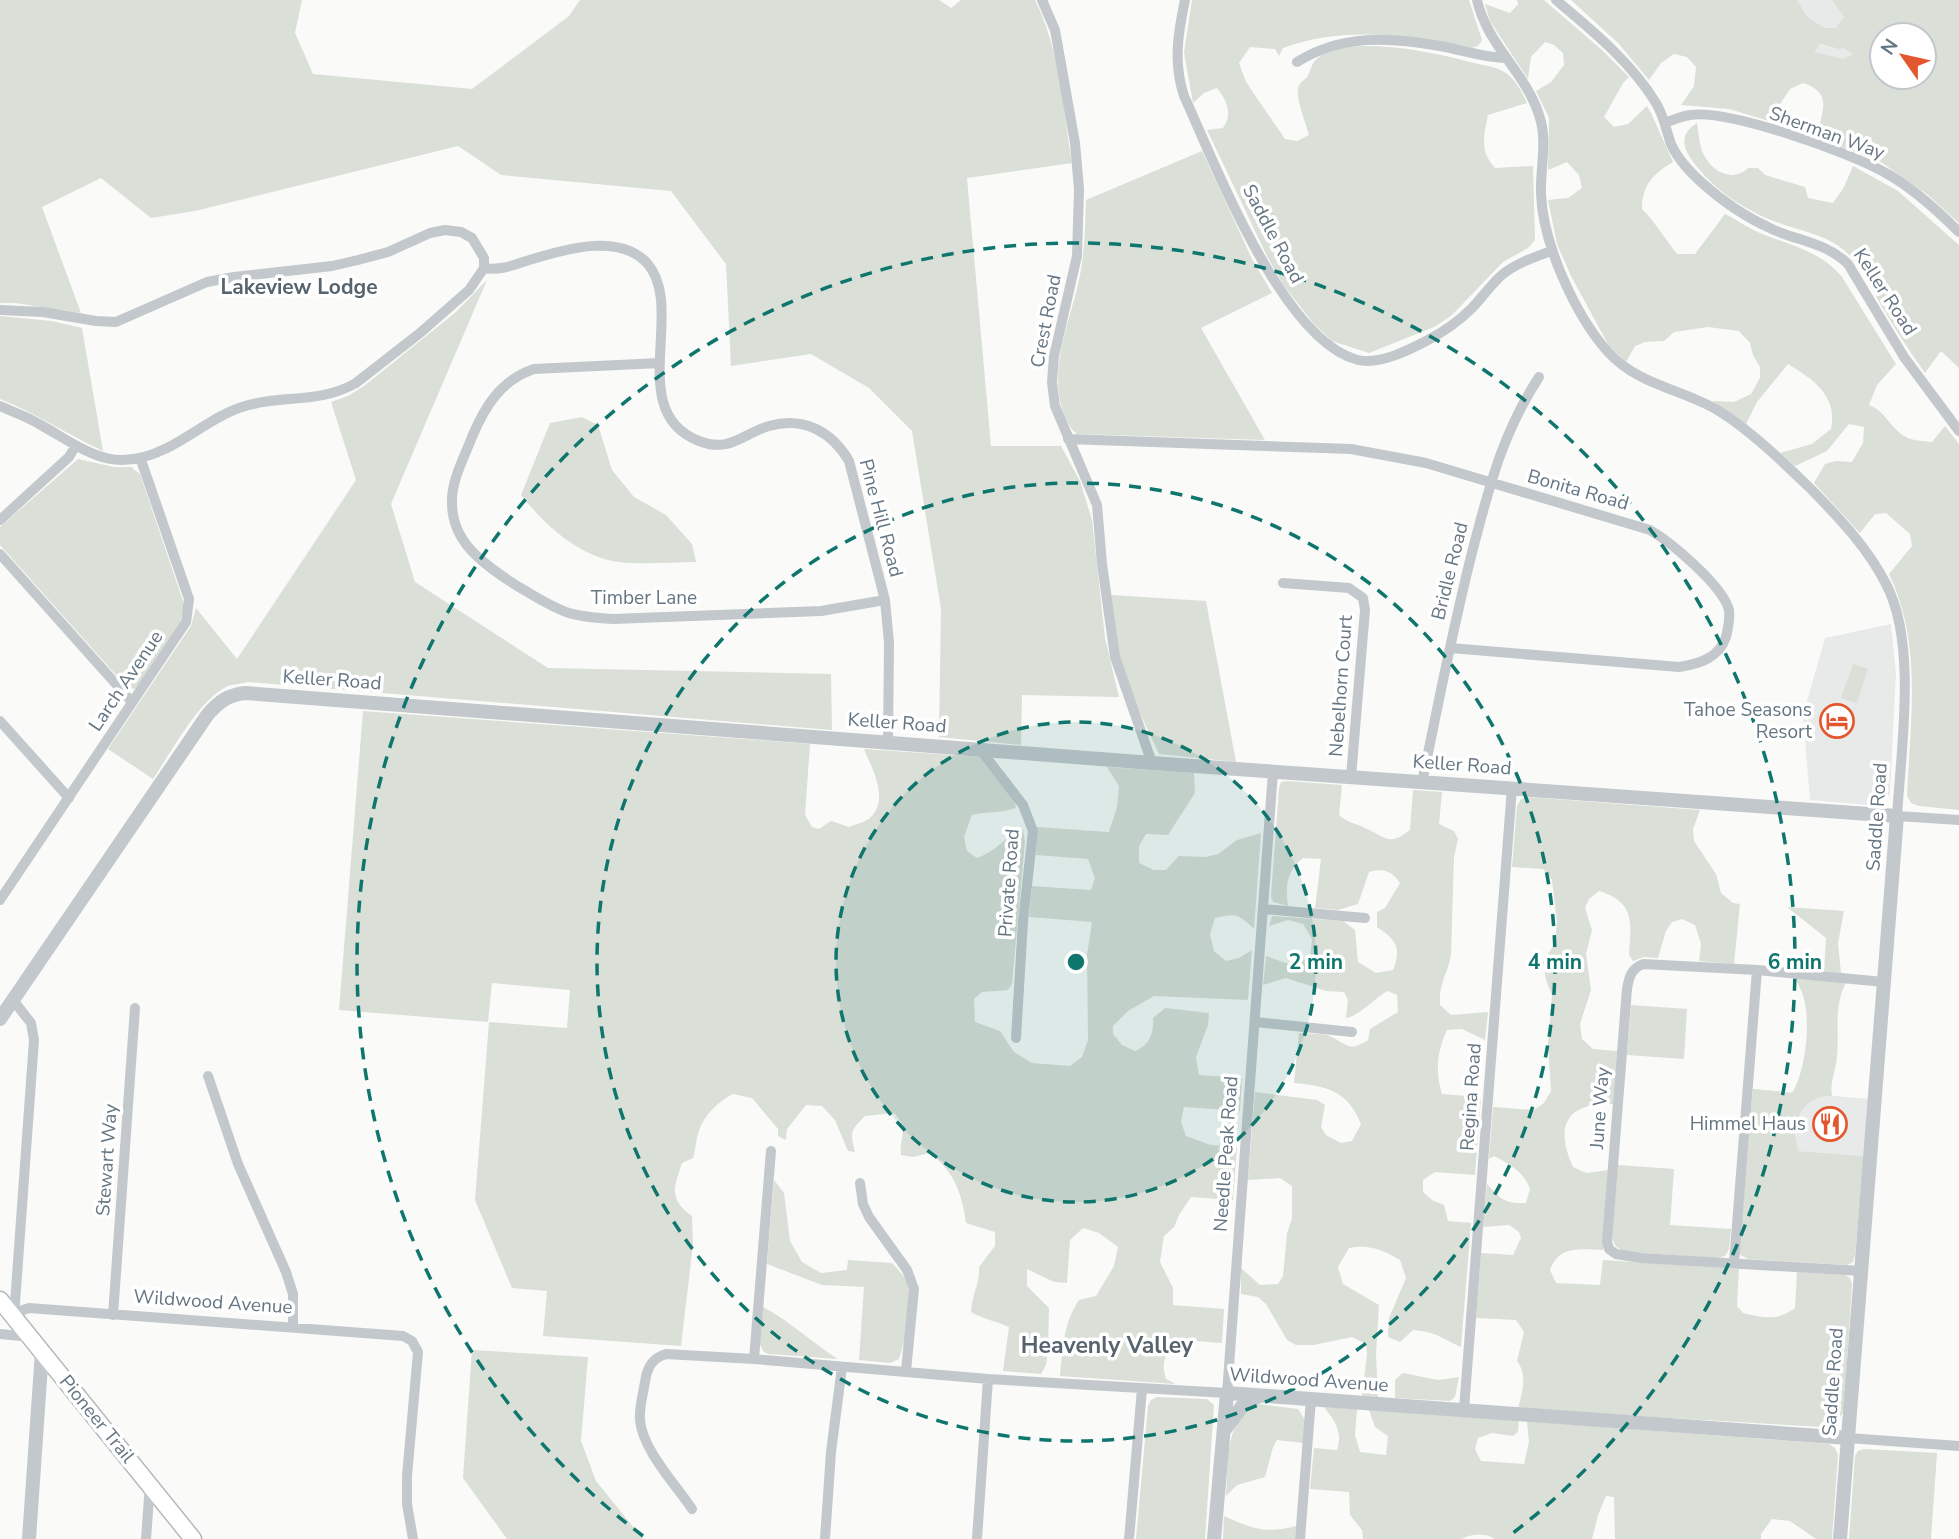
<svg xmlns="http://www.w3.org/2000/svg" width="1959" height="1539" font-family="'Nunito Sans',sans-serif">
  <style>
    .built { fill: #e8e9e9 }
    .green { fill: #dadfd7; fill-rule: evenodd }
    .lines { fill: none; stroke-linecap: round; stroke-linejoin: round }
    .secondary-casing { stroke: #b3babf; stroke-width: 19 }
    .minor { stroke: #c3c8cc; stroke-width: 10 }
    .tertiary { stroke: #c3c8cc; stroke-width: 14 }
    .secondary { stroke: #fff; stroke-width: 16 }
    .ring { fill: none; stroke: #0f766e; stroke-width: 3.5; stroke-dasharray: 12 9 }
    .labels { text-anchor: middle; dominant-baseline: central; stroke-width: 7; stroke-linejoin: round; paint-order: stroke }
    .street-label { font-size: 19px; fill: #657683; stroke: #fff }
    .poi-label { font-size: 19px; fill: #657683; stroke: #fff; text-anchor: end }
    .neighbourhood-label { font-size: 21px; font-weight: bold; fill: #57646e; stroke: #fff }
    .quarter-label { font-size: 23px; font-weight: bold; fill: #57646e; stroke: #fff }
    .centre { fill: #0f766e; stroke: #fff; stroke-width: 3.5 }
    .ring-label { font-size: 21px; text-anchor: middle; font-weight: bold; fill: #0f766e; stroke: #fff; stroke-width: 7; stroke-linejoin: round; paint-order: stroke }
  </style>
  <rect width="100%" height="100%" fill="#fafaf8"/>
  <path class="built" d="M1773 0H1855L1854 54 1844 59 1729 54 1783 36 1838 49 1830 38Z
    M1891 624 1896 673 1890 793 1885 802 1880 806 1810 800 1803 715 1825 638Z
    M1753 1089 1870 1099 1864 1156 1748 1147Z"/>
  <path class="green" d="M0 0H302L295 33 313 74 472 89 569 16 580 0H939L951 8 961 0H1035C1060 50 1063 109 1072 163L967 178 991 446H1061L1080 481 1092 520 1105 638 1119 697 1022 695 1021 745 939 737 941 609 912 431 869 388 811 354 731 366 726 264 671 191 501 175 458 146 195 211 151 218 101 178 42 207 81 313 15 303H0Z
    M1192 0H1469L1482 40 1478 46 1472 48C1409 36 1346 25 1283 48L1279 56 1275 49 1250 47 1239 63 1246 82 1285 139 1297 141 1309 135C1306 124 1296 99 1298 89 1299 82 1304 81 1307 77 1310 73 1311 66 1314 62 1340 31 1437 53 1470 62 1481 65 1496 66 1506 73 1516 80 1522 92 1527 103L1488 115C1484 135 1479 151 1495 168L1533 166 1535 240 1528 248 1503 262 1451 316 1434 327 1369 353 1332 341 1314 324 1284 286 1268 258 1207 130 1223 128C1233 113 1227 101 1217 88L1204 93 1193 103 1184 53Z
    M1517 0H1544L1602 50 1629 77 1623 83 1604 117 1614 127 1628 124 1647 106 1651 113 1673 162C1653 174 1642 185 1642 209 1656 223 1665 239 1677 254H1695L1725 214C1737 220 1748 228 1760 233 1789 245 1821 251 1842 277L1896 364 1877 385 1869 405C1885 411 1890 427 1904 436 1912 441 1923 441 1932 442L1945 426 1959 444V810L1919 806 1911 803 1907 796C1910 720 1923 645 1889 574L1912 546 1910 534 1886 513 1875 514 1860 533 1814 483 1825 464 1836 461 1852 462 1863 443 1864 427 1849 424 1827 451 1795 466 1780 453 1812 444 1831 429C1838 396 1813 379 1788 364L1757 402 1746 424 1712 401 1734 402 1751 394 1760 378V367L1753 355 1750 343 1739 331 1708 327 1674 332 1664 341 1645 342 1635 346 1626 362 1609 346 1571 276 1557 244 1548 200 1568 198 1582 188 1579 175 1567 162 1548 170 1549 118 1536 91 1551 82 1564 65 1563 53 1554 45 1545 42 1531 57 1528 79 1490 21 1485 4 1510 13 1518 4Z
    M1571 0H1797L1807 17 1824 28H1836L1844 17 1832 0H1959V223L1928 195 1881 162 1818 138C1819 113 1836 94 1803 83L1790 89 1769 121 1729 109 1681 105 1694 86 1696 67 1687 57 1674 54 1661 63 1649 80 1618 43ZM1882 35H1924V77H1882ZM1820 44 1838 49 1844 48 1853 54 1843 59 1814 52Z
    M1697 123C1699 135 1699 147 1705 157 1714 173 1734 182 1748 168H1758L1765 175 1805 187 1808 198 1833 203 1844 187 1853 166 1898 191 1959 245V368L1941 351 1925 373C1909 350 1894 328 1881 305 1870 286 1862 266 1845 251 1827 235 1804 232 1782 224 1746 212 1708 187 1688 154 1681 141 1684 131 1697 123Z
    M1202 151 1252 259 1272 293 1201 328 1265 440 1077 434C1070 429 1069 424 1065 417 1046 370 1071 321 1080 275 1085 250 1085 225 1086 200Z
    M487 280 391 504 415 582 548 668 831 674 832 730 248 682C240 684 232 684 226 687 198 701 171 753 153 779L108 749 191 626 196 608 237 659 356 480 331 402 348 396 364 386 456 312Z
    M0 316 52 321 82 328 103 451C68 435 36 413 0 399Z
    M582 417 598 425 612 470 634 497 666 515 692 544 696 562C671 562 644 565 619 562 579 557 545 525 521 495L550 423Z
    M78 459 114 467H131L140 474 184 604 180 622 136 688 133 689 124 684 0 545V527Z
    M1111 595 1206 601 1236 762 1159 754 1131 694 1120 662Z
    M1853 664 1868 669 1857 703 1841 698Z
    M363 711 810 744 805 815 812 827 819 829 831 821 849 827C856 824 865 822 870 818 890 799 872 769 864 749L981 757 1014 799 1016 808C1000 814 988 811 972 815L964 837 967 851 977 858C996 852 1005 836 1023 829L1025 842 1012 984 1008 990 982 992 974 999 975 1022 1000 1031 1014 1052 1032 1063 1070 1066 1082 1057 1088 1040 1087 955 1092 922 1029 917 1032 886 1091 890 1095 878 1088 859 1036 855 1037 827 1109 832 1117 807 1119 786 1107 767 1194 773 1195 793 1168 835 1146 834 1139 846V863L1154 870H1166L1179 856 1205 857 1218 854 1237 840 1261 833 1254 929C1238 914 1237 913 1215 918L1210 934 1214 951 1226 961 1239 958 1252 950 1248 1000 1154 996 1128 1011 1113 1026V1034L1122 1045 1135 1051C1149 1046 1154 1033 1153 1018L1165 1008 1209 1013 1208 1025 1196 1057 1199 1075 1242 1078 1240 1111 1184 1107 1181 1122 1186 1136 1211 1145 1237 1147 1233 1200 1191 1197 1179 1215 1174 1227 1164 1236 1160 1262 1173 1288V1305L1224 1309 1222 1343 1181 1340C1166 1353 1160 1360 1166 1379L1176 1384 1060 1376C1063 1348 1063 1324 1079 1300L1096 1296 1114 1266 1118 1247 1099 1233 1083 1228 1070 1240 1067 1283 1054 1282 1027 1269V1286L1049 1308 1048 1351 1046 1365 1041 1374 1003 1371 1009 1327C996 1321 983 1319 971 1312 972 1294 980 1284 979 1267L995 1246V1232L966 1223C962 1194 954 1170 929 1153L913 1157 901 1155C899 1135 910 1130 894 1113L865 1116C850 1131 850 1132 855 1152L848 1151 835 1120 822 1106 806 1105 787 1129 786 1140 778 1136V1129L752 1098 733 1094C719 1101 704 1115 699 1131 696 1138 696 1149 693 1158L682 1163C674 1187 668 1199 692 1216L693 1244 681 1346 543 1336 547 1291 512 1288 475 1200 489 1022 567 1028 570 990 492 983 488 1022 339 1010Z
    M1287 781 1342 785 1339 815C1348 823 1355 823 1365 828 1386 837 1388 847 1410 830L1413 790 1442 792 1439 824 1454 831 1458 839 1454 857 1451 955C1447 976 1439 982 1440 1005L1451 1015 1488 1012 1485 1040 1462 1029 1447 1030C1437 1051 1435 1072 1442 1094L1481 1097 1475 1175 1435 1172 1423 1180V1192L1432 1200 1444 1205 1448 1221 1471 1223 1461 1347C1440 1338 1438 1332 1413 1330L1400 1342 1388 1337 1389 1318 1406 1278 1400 1260C1383 1250 1369 1244 1349 1248L1338 1267 1343 1284 1379 1305 1376 1354 1378 1397 1362 1396 1367 1354 1366 1344 1352 1337 1314 1345H1296L1287 1340 1266 1304 1258 1297 1241 1294V1268L1260 1285 1278 1284 1283 1276 1287 1233 1292 1219V1186L1280 1178 1248 1180 1255 1092 1317 1100 1325 1105 1321 1127 1326 1135 1341 1143 1352 1141 1361 1124C1348 1091 1327 1086 1294 1083L1299 1033C1307 1034 1319 1033 1327 1035 1346 1042 1347 1054 1368 1040L1370 1029 1398 1012 1397 995 1387 991C1374 999 1359 1016 1346 1018L1348 1000 1344 992 1326 991 1286 978 1263 985 1266 956 1292 965 1310 958 1312 939 1303 924 1288 920 1269 926 1272 916 1343 921 1355 930 1358 962 1376 973 1393 970C1402 947 1396 940 1377 927V912L1385 908 1400 883C1392 871 1383 868 1369 872L1358 904 1338 910 1315 908 1321 859 1303 858C1287 870 1285 886 1288 906L1273 902 1271 896 1279 788 1281 782Z
    M1527 797 1700 810 1693 829 1694 841 1716 874 1721 893 1733 903 1740 904 1734 964 1699 961 1701 944 1695 925 1682 919 1672 922 1666 931 1658 958 1644 957 1633 961 1629 955C1631 924 1636 902 1599 891L1589 899 1585 908 1592 930 1586 954 1591 990 1580 1024 1582 1039 1593 1049 1617 1051 1613 1104C1567 1102 1554 1125 1573 1167L1586 1173 1609 1170 1603 1250C1580 1249 1559 1245 1550 1270L1556 1283 1600 1285 1603 1260 1739 1269 1737 1306 1743 1313C1764 1318 1777 1321 1795 1308L1797 1272 1845 1275 1850 1278 1852 1284 1844 1410C1839 1421 1834 1425 1822 1427L1518 1409C1522 1392 1528 1375 1517 1361L1524 1332 1516 1320 1476 1318 1481 1253 1513 1255 1521 1238 1519 1232 1509 1225 1483 1227 1487 1184C1500 1199 1505 1204 1526 1203L1530 1189C1524 1172 1510 1164 1494 1156L1489 1159 1493 1107 1534 1110 1544 1103 1551 1091 1548 1044 1552 995 1546 980 1543 962 1555 943 1557 922 1552 880 1543 869 1512 867 1517 806 1521 799Z
    M1787 907 1844 911 1838 943 1841 973 1824 971 1826 938Z
    M1795 977 1846 982C1832 1010 1841 1034 1836 1064 1834 1076 1830 1083 1832 1096 1802 1094 1788 1126 1799 1151L1864 1156 1855 1255 1853 1262 1847 1265 1748 1259 1739 1254 1753 1089 1792 1093C1805 1073 1810 1027 1805 1004 1804 995 1799 986 1795 977Z
    M1631 1005 1687 1009 1684 1059 1627 1055Z
    M1618 1165 1674 1169 1670 1225 1731 1229 1729 1249 1725 1256 1717 1258 1627 1252C1618 1249 1614 1247 1612 1237Z
    M774 1180 784 1193 790 1241 802 1262 821 1273 847 1270 848 1260 892 1263C899 1271 906 1277 908 1287 912 1303 905 1344 899 1359L890 1363 859 1360 864 1287 822 1285 767 1264Z
    M763 1307C790 1321 812 1343 838 1359L768 1354 763 1351 760 1344Z
    M472 1350 588 1357 581 1441 596 1481 643 1539H507L463 1478Z
    M1403 1373 1438 1380 1459 1377 1455 1397 1450 1401 1395 1398V1380Z
    M1157 1397 1207 1399 1214 1405 1205 1539H1136L1148 1406 1151 1400Z
    M1259 1404 1298 1409 1305 1420 1303 1443 1277 1440 1273 1447 1265 1477 1237 1485 1226 1496C1229 1463 1223 1420 1259 1404Z
    M1324 1407 1357 1409 1355 1435 1360 1452 1386 1455 1388 1436 1375 1427 1369 1410 1519 1420 1518 1432 1513 1436 1492 1433 1478 1438 1475 1449 1481 1461 1524 1464 1529 1442 1527 1421 1829 1444 1835 1448 1838 1455 1832 1539H1816L1790 1521 1772 1519 1761 1534V1539H1615L1614 1497 1606 1496 1598 1515 1592 1539H1495C1484 1532 1472 1534 1461 1539H1363L1362 1530 1350 1515 1349 1492 1310 1489 1314 1448 1337 1450C1343 1432 1335 1421 1324 1407Z
    M1864 1449 1937 1453 1931 1539H1849L1855 1456 1858 1451Z
    M1224 1516C1253 1529 1265 1534 1296 1526L1295 1539H1223Z"/>
  <g class="lines">
    <g class="secondary-casing">
      <path id="secondary" d="M0 1300 193 1539"/>
    </g>
    <path class="minor" d="M1042 0 1055 30 1075 143 1079 189 1077 256 1054 356 1052 382 1055 406 1097 505 1102 564 1115 657 1152 763
      M1185 0C1178 33 1173 63 1184 96 1215 163 1282 341 1358 360 1380 365 1409 350 1428 340 1443 332 1459 321 1471 309 1482 298 1491 284 1503 274 1517 263 1535 257 1551 251
      M1477 0C1487 45 1526 73 1539 115 1548 140 1540 168 1541 194 1543 244 1575 315 1608 352 1639 386 1683 389 1719 411 1750 430 1786 465 1812 490 1840 519 1869 549 1887 586 1917 645 1901 750 1897 816L1959 820
      M1556 0C1593 31 1631 62 1656 103 1664 116 1666 130 1671 144 1677 158 1689 171 1701 182 1722 201 1745 217 1772 229 1798 241 1827 243 1848 264L1904 357 1959 431
      M1297 62C1342 34 1389 37 1440 46 1462 50 1483 57 1505 58
      M1665 123C1673 120 1682 116 1690 115 1728 109 1849 152 1884 172 1912 187 1937 210 1959 232
      M484 268C504 271 518 263 536 258 569 248 620 234 647 263 687 308 624 412 699 441 730 453 742 434 769 426 804 416 832 432 849 461L885 600 889 643 888 743
      M0 310 43 312 96 321 116 322 207 282 234 277 332 266 358 260 388 252 430 233 445 230 461 232 472 238 484 258V268L469 290 420 333 356 383C317 405 281 394 242 407 218 414 190 437 167 448 111 476 86 450 39 424 26 416 13 412 0 406
      M660 363 534 369C501 380 485 406 472 437 464 458 451 481 452 503 452 543 484 564 514 584 531 594 547 605 566 612 581 617 597 618 613 619L821 611 885 600
      M1068 439 1351 449 1426 463 1650 530C1672 543 1723 586 1729 610 1730 619 1728 629 1726 637 1719 658 1699 664 1679 667L1450 648
      M0 520 69 457 75 447
      M0 554 132 702
      M1283 583 1349 588 1363 598 1365 610 1351 777
      M0 721 69 798
      M979 748 1023 805 1033 831 1023 921 1016 1038
      M1422 782C1439 701 1454 621 1475 541 1491 480 1504 431 1539 377
      M0 900 186 622 189 599 141 460
      M1264 909 1365 918
      M13 1000 31 1023 34 1040 14 1317
      M1255 1022 1352 1032
      M208 1076 238 1164 286 1272 293 1294V1327
      M860 1183 863 1204 869 1217 907 1270 914 1289 906 1371
      M1734 1263 1757 970
      M1861 1271 1641 1258 1616 1254 1609 1249 1607 1242 1627 989C1629 977 1631 969 1643 964L1757 970 1884 982
      M113 1315 135 1008
      M14 1317 20 1311 29 1308 403 1336 412 1341 418 1352 407 1476V1504L413 1539
      M0 1334 31 1337
      M754 1359 771 1151
      M1464 1409 1512 788
      M1848 1438 1959 1446
      M692 1509C676 1485 642 1449 640 1420 639 1408 643 1394 645 1382 647 1368 652 1358 666 1354L754 1359 988 1379 1227 1393 1273 772
      M146 1539 150 1484
      M825 1539 831 1452 842 1367
      M977 1539 988 1379
      M1129 1539 1142 1389
      M1300 1539 1311 1399"/>
    <path class="tertiary" d="M0 1019 208 714C220 701 228 695 245 693L1152 763 1897 816 1840 1539
      M1226 1428 1243 1405 1259 1396
      M29 1539 42 1351
      M1214 1539 1227 1393 1848 1438"/>
    <use href="#secondary" class="secondary"/>
  </g>
  <circle cx="1076" cy="962" r="240" fill="#0f766e" fill-opacity=".12"/>
  <g class="ring">
    <circle cx="1076" cy="962" r="240"/>
    <circle cx="1076" cy="962" r="479"/>
    <path d="M643 1536A719 719 0 1 1 1509 1536"/>
  </g>
  <defs>
    <g id="hotel-ring" transform="scale(1.75)"><circle r="9.5" fill="#fff" stroke="#e4572e" stroke-width="1.5"/><path d="M-6-4.5h1.5V1H6V5H4.5V3h-9V5H-6ZM-4 0a1.8 1.8 0 1 1 3.6 0ZM.5 0V-2.5h3Q6-2.5 6 0Z" fill="#e4572e"/></g>
    <g id="restaurant-ring" transform="scale(1.75)"><circle r="9.5" fill="#fff" stroke="#e4572e" stroke-width="1.5"/><path d="M-5-6h1v4h1v-4h1v4h1v-4h1v5L-1.5 .5V6h-2V.5L-5-1ZM5-6V6H3V1.5H1.5Q1.5-4 5-6Z" fill="#e4572e"/></g>
  </defs>
  <g fill-rule="evenodd">
    <use href="#hotel-ring" x="1837" y="721"/>
    <use href="#restaurant-ring" x="1830" y="1124"/>
  </g>
  <g class="labels">
    <g class="street-label">
      <text transform="translate(1827 133) rotate(20)">Sherman Way</text>
      <text transform="translate(1273 234) rotate(62)">Saddle Road</text>
      <text transform="translate(1885 292) rotate(57)">Keller Road</text>
      <text transform="translate(1046 321) rotate(-79)">Crest Road</text>
      <text transform="translate(1578 490) rotate(16)">Bonita Road</text>
      <text transform="translate(881 518) rotate(75)">Pine Hill Road</text>
      <text transform="translate(1450 571) rotate(-76)">Bridle Road</text>
      <text x="644" y="598">Timber Lane</text>
      <text transform="translate(332 680) rotate(4)">Keller Road</text>
      <text transform="translate(126 681) rotate(-56)">Larch Avenue</text>
      <text transform="translate(1341 686) rotate(-86)">Nebelhorn Court</text>
      <text transform="translate(897 723) rotate(4)">Keller Road</text>
      <text transform="translate(1462 765) rotate(4)">Keller Road</text>
      <text transform="translate(1877 817) rotate(-86)">Saddle Road</text>
      <text transform="translate(1009 883) rotate(-86)">Private Road</text>
      <text transform="translate(1471 1097) rotate(-86)">Regina Road</text>
      <text transform="translate(1600 1108) rotate(-86)">June Way</text>
      <text transform="translate(1226 1154) rotate(-86)">Needle Peak Road</text>
      <text transform="translate(107 1160) rotate(-86)">Stewart Way</text>
      <text transform="translate(213 1302) rotate(4)">Wildwood Avenue</text>
      <text transform="translate(1309 1380) rotate(4)">Wildwood Avenue</text>
      <text transform="translate(1833 1382) rotate(-86)">Saddle Road</text>
      <text transform="translate(97 1419) rotate(51)">Pioneer Trail</text>
    </g>
    <g class="poi-label">
      <text x="1812" y="710">Tahoe Seasons<tspan x="1812" dy="22">Resort</tspan></text>
      <text x="1806" y="1124">Himmel Haus</text>
    </g>
    <g class="neighbourhood-label">
      <text x="299" y="287">Lakeview Lodge</text>
    </g>
    <g class="quarter-label">
      <text x="1107" y="1345">Heavenly Valley</text>
    </g>
  </g>
  <circle cx="1076" cy="962" r="10" class="centre"/>
  <g class="ring-label">
    <text x="1316" y="969">2 min</text>
    <text x="1555" y="969">4 min</text>
    <text x="1795" y="969">6 min</text>
  </g>
  <g transform="translate(1903 56) rotate(304)"><circle r="33" fill="#ffffff" stroke="#c1c8cd" stroke-width="2"/>
  <path d="M0-5L12 26L0 18L-12 26Z" fill="#e4572e"/>
  <text y="-10" font-size="19" font-weight="bold" text-anchor="middle" fill="#657683">N</text>
  </g>
</svg>
